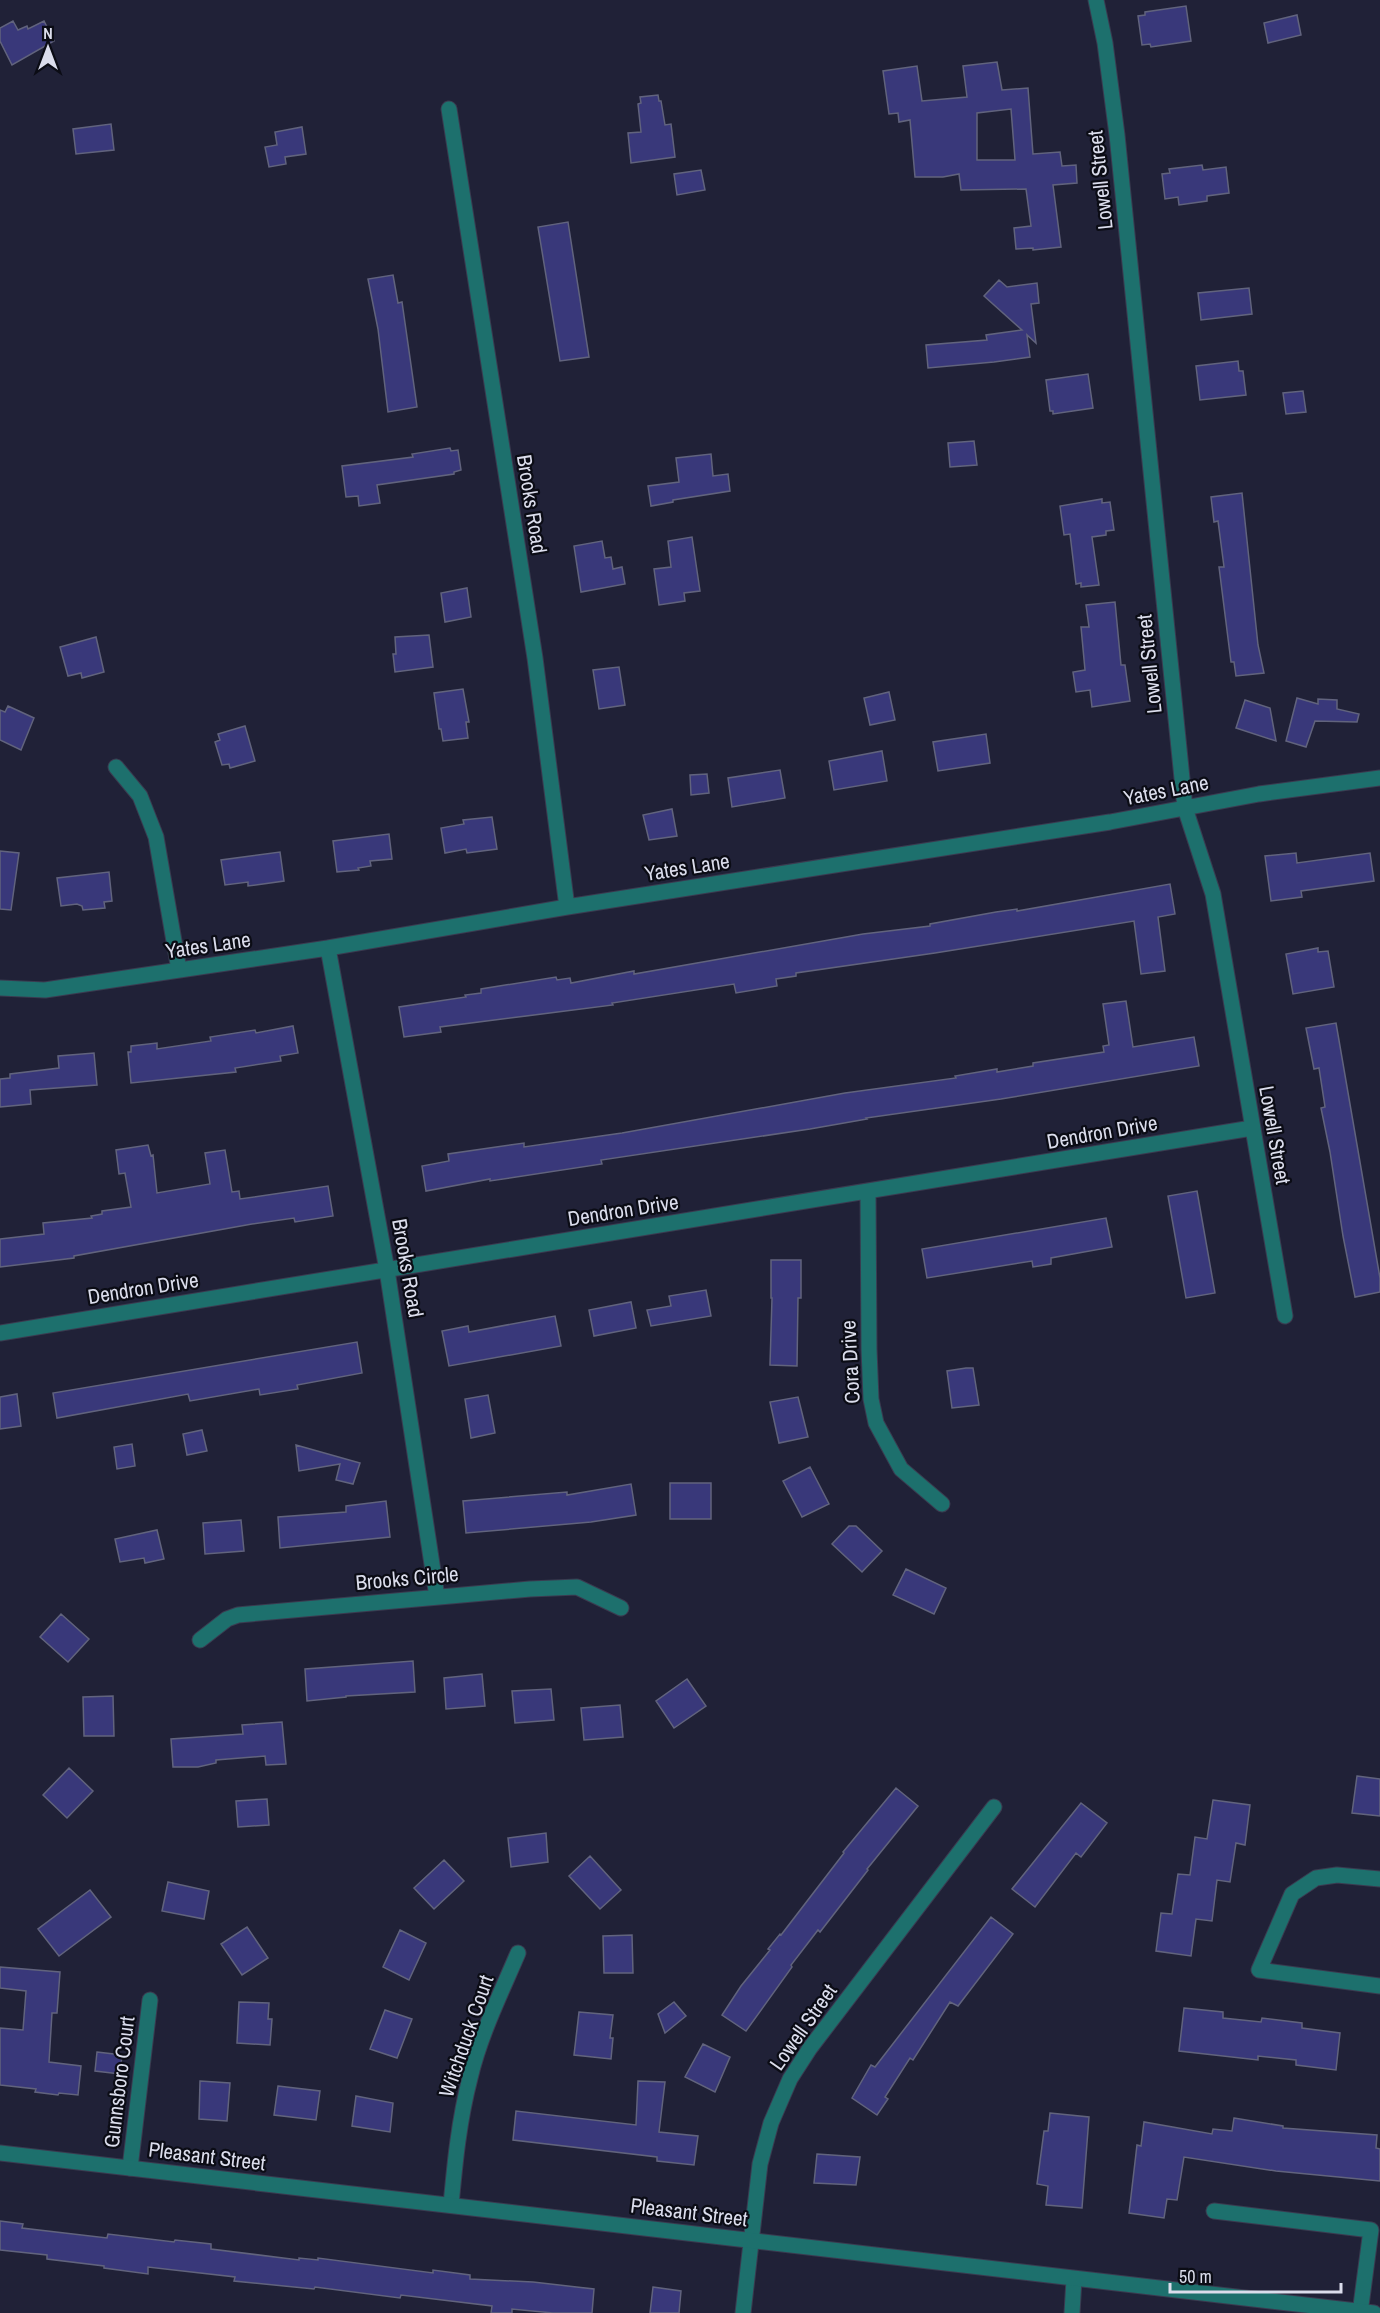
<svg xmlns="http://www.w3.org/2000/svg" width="1380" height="2313" font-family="'Archivo Narrow',sans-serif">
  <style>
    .building { fill: #39387a; stroke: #61637d; stroke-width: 1.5; fill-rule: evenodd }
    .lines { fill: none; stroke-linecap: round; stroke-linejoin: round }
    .minor-casing { stroke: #3a3b50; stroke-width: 17 }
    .tertiary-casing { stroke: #3a3b50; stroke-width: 17 }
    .minor { stroke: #1d706d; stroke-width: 15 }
    .tertiary { stroke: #1d706d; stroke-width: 15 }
    .labels { text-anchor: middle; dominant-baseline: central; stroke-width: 4.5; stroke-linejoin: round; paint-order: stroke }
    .street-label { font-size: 21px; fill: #dbddec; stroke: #0b0c15 }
  </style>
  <rect width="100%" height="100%" fill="#202137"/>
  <path class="building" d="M1186 6 1191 41 1151 47 1150 44 1142 45 1138 16 1145 15V12Z
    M1297 15 1301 35 1268 43 1264 23Z
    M13 21 18 30 27 26 28 29 44 21 54 41 12 65 0 41V28Z
    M997 62 1002 90 1028 88 1033 154 1060 152 1062 166 1076 165 1077 183 1053 185 1061 247 1033 250V248L1016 249 1014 228 1031 226 1026 189 961 190 959 174 943 177H915L910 120 899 122 898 113 889 114 883 71 917 66 922 101 967 97 963 66ZM1011 109 1015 160H977V113Z
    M658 95 659 101H661L665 125 671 124 675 157 631 163 628 133 641 132 638 104 641 103 640 97Z
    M111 124 114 150 76 154 73 129Z
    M302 127 306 154 285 157 286 164 269 167 265 147 277 145 275 132Z
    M1202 165 1203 170 1226 167 1229 193 1207 196V201L1179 205 1178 197 1165 199 1162 174 1170 173 1169 169Z
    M701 170 705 190 677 195 674 174Z
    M568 222 589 357 560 361 538 227Z
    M393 275 398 303 402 302 417 407 388 412 378 329 368 279Z
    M999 280 1007 287 1037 283 1039 303 1031 304 1036 343 1027 335 1030 357 994 362 928 368 926 345 987 340 986 335 1022 330 984 296Z
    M1249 288 1252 314 1201 320 1198 293Z
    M1238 361 1239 371H1243L1246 395 1200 400 1196 366Z
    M1088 374 1093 408 1053 414V411H1050L1046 380Z
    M1303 391 1306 412 1286 414 1283 393Z
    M974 441 977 465 950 467 948 443Z
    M450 448 451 451 458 450 461 470 454 472V474L377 485 380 503 359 506 358 496 346 497 342 466 413 457 412 454Z
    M711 454 713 476 728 474 730 491 673 500V502L651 506 648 486 679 482 676 458Z
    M1242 493 1258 645 1264 673 1236 676 1234 662H1231L1219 567H1224L1218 521 1214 522 1211 497Z
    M1102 499V503L1110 502 1114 530 1106 531V535L1092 537 1099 585 1081 587V583L1076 584 1070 534 1064 535 1060 506Z
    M692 537 700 591 684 593 685 601 659 605 654 569 671 567 668 541Z
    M602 541 605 558 611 557 613 569 622 567 625 584 581 592 574 546Z
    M467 588 471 617 445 622 441 593Z
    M1115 602 1121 665H1125L1130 701 1092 707 1090 690 1076 692 1073 672 1085 670 1081 627H1089L1086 605Z
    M429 635 433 667 395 672 393 654H396L395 637Z
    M96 637 104 672 82 678 81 673 68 676 60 647Z
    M619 667 625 705 599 709 593 670Z
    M463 689 469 722H466L468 738 443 741 441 729H439L434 693Z
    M889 692 895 720 870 725 864 698Z
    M1297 698 1318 704V699L1337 700V709L1359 714 1357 722 1315 721 1306 747 1286 741Z
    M1245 700 1270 708 1276 741 1236 728Z
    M8 706 34 718 21 750 0 740V710L5 712Z
    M245 726 255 761 230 768 229 764 222 765 215 742 220 740 218 734Z
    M986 734 990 763 938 771 933 742Z
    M882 751 887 781 834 790 829 761Z
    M780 770 785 798 732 807 728 778Z
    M707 774 709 793 691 795 690 775Z
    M672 809 677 836 649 840 643 815Z
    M492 817 497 849 467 853 466 849 445 853 441 828 464 824 463 820Z
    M389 834 392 859 370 861 371 866 358 868 359 870 337 872 333 841Z
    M0 851 19 853 11 910 0 909Z
    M280 852 284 881 248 886V882L225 885 221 860Z
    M1296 853 1297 863 1370 853 1374 881 1301 891 1302 897 1271 901 1265 856Z
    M109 872 112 901 104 902 105 908 83 910 82 906 77 904 61 906 57 878Z
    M1170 884 1175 914 1158 917 1165 971 1141 974 1134 921 935 953 796 973V976L776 979 777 986 736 993 734 984 612 1003 613 1005 440 1027 441 1032 404 1037 399 1007 466 997 465 995 481 993V989L556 977 557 980 570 978 571 983 634 971V974L863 934 930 926V924L996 912 1017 909V911Z
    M1318 948V952L1328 951 1334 987 1293 994 1286 954Z
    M1126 1001 1133 1047 1194 1037 1199 1066 1001 1099 866 1118 867 1119 810 1129 601 1160 602 1164 490 1181V1179L426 1191 422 1166 449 1161 448 1154 524 1143V1147L622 1133 845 1093 956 1078 955 1076 997 1069V1072L1033 1066V1063L1104 1052 1103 1046 1109 1045 1103 1004Z
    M1336 1023 1380 1278V1292L1355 1297 1343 1236 1330 1152 1321 1108 1325 1107 1319 1068 1314 1069 1306 1028Z
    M293 1026 298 1053 280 1056 281 1061 235 1068 236 1072 131 1083 128 1052H131V1046L157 1043V1049L211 1041 210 1037 255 1030 256 1033Z
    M94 1053 97 1085 30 1090 31 1104 0 1107V1079L10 1078V1074L59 1068 58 1056Z
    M148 1145 151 1156 153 1155 157 1193 210 1184 205 1153 225 1150 232 1192 239 1191 240 1199 328 1186 333 1216 295 1222 294 1218 252 1224 74 1256V1258L0 1267V1239L44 1234 43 1223 92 1218 91 1216 102 1214V1211L131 1207 125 1173 119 1174 116 1150Z
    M1197 1191 1215 1293 1186 1298 1168 1196Z
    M1106 1218 1112 1247 1051 1258V1264L1033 1267 1032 1261 927 1278 922 1249Z
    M771 1260H801V1298H798L797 1366 770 1365 772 1298H771Z
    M706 1290 711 1316 651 1326 647 1310 671 1306 669 1296Z
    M631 1302 636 1328 594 1336 589 1310Z
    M555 1316 561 1346 449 1366 442 1331 468 1326 469 1332Z
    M357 1342 362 1373 297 1385 298 1389 260 1395 259 1389 190 1401 188 1394 57 1418 53 1393Z
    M966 1368H973L979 1405 952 1408 947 1371Z
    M17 1394 21 1426 0 1429V1397Z
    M488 1395 495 1433 471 1438 465 1399Z
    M798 1397 808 1437 779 1443 770 1402Z
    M202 1430 207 1451 187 1455 183 1434Z
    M132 1444 135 1466 117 1469 114 1447Z
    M296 1445 360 1463 353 1484 336 1480 340 1464 299 1471Z
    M810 1467 829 1504 802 1517 783 1481Z
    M670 1483H711V1519H670Z
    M631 1484 636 1515 591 1522 466 1533 463 1501 567 1492V1495Z
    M386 1501 390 1537 280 1548 278 1517 346 1512V1506Z
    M241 1520 244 1551 205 1554 203 1523Z
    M849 1526H856L882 1551 862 1572 832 1544Z
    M157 1530 164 1559 145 1563 144 1558 120 1562 115 1539Z
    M906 1569 946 1588 934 1614 893 1595Z
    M61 1614 89 1639 68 1662 40 1637Z
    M413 1661 415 1692 346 1696V1697L307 1701 305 1669Z
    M482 1674 485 1706 446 1709 444 1678Z
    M687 1679 706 1706 674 1728 656 1701Z
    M551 1689 554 1720 515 1723 512 1691Z
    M113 1696 114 1736H84L83 1697Z
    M620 1705 623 1737 584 1740 581 1708Z
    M282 1722 286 1764 266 1765 265 1756 216 1760V1763L198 1767H173L171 1739 243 1734 242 1725Z
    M69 1768 93 1791 67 1818 43 1795Z
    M1357 1776 1380 1779V1816L1352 1813Z
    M896 1788 918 1806 867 1869 868 1870 820 1932 818 1930 791 1965 792 1967 746 2031 722 2015 741 1986 770 1950 768 1949 780 1934 781 1935 844 1853 843 1852Z
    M267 1799 269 1825 238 1827 236 1801Z
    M1213 1800 1250 1805 1245 1845 1236 1843 1230 1882 1217 1880 1212 1921 1196 1919 1191 1956 1156 1951 1161 1913 1172 1914 1178 1874 1190 1875 1195 1837 1207 1839Z
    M1081 1803 1107 1823 1081 1857 1076 1853 1035 1907 1012 1889Z
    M546 1833 548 1862 511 1867 508 1838Z
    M590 1856 621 1890 600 1909 569 1876Z
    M444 1860 464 1881 434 1909 414 1888Z
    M168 1882 209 1891 204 1919 162 1911Z
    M90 1890 111 1917 59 1956 38 1929Z
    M991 1917 1013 1934 958 2006 950 2002 913 2060 910 2058 885 2097 888 2099 877 2115 852 2098 871 2065 875 2067Z
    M247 1927 268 1958 242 1975 221 1944Z
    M400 1930 426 1943 409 1980 383 1967Z
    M632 1935 633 1973H604L603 1936Z
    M0 1967 60 1972 57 2013H52L49 2062 81 2066 78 2095 59 2093 58 2095 35 2092 36 2089 0 2085V2028L23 2030 26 1991 0 1988Z
    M239 2002 269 2003 268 2019H272L270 2045 237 2043Z
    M674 2002 686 2016 665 2033 658 2014Z
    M1184 2008 1223 2012V2018L1261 2022 1262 2018 1302 2023V2028L1340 2033 1336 2070 1296 2065V2060L1258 2056V2060L1179 2051Z
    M385 2010 412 2019 397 2058 370 2049Z
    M579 2012 613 2015 610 2038H613L611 2059 574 2055Z
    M703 2044 730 2057 715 2092 685 2077Z
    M97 2052 122 2055 120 2074 95 2071Z
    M200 2081 230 2083 227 2121 199 2119Z
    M638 2081 665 2082 659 2132 698 2136 694 2165 657 2161V2157L513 2140 516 2111 636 2125Z
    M278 2086 320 2091 316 2120 274 2115Z
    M356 2096 393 2103 390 2132 352 2126Z
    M1050 2113 1089 2117 1082 2208 1046 2205 1048 2186 1037 2184 1044 2131H1048Z
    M1234 2118 1283 2126V2128L1377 2135 1376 2148 1380 2149V2181L1276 2171 1184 2157 1177 2200 1167 2199 1164 2218 1129 2213 1137 2145 1141 2146 1144 2122 1212 2134 1213 2129 1232 2131Z
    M817 2154 860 2157 856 2185 814 2183Z
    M0 2221 23 2224 22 2228 107 2238 108 2234 174 2242 175 2240 211 2244V2249L299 2260V2258L318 2260V2258L433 2273V2270L470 2275V2279L533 2282 594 2289 592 2313H553L512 2309V2313H491L492 2306 401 2295 400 2298 315 2287 314 2289 234 2281 235 2277 148 2267V2274L104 2268V2266L47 2259V2255L0 2250Z
    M653 2287 681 2291 679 2313H650Z"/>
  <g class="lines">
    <g class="minor-casing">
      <path id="minor" d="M1096 0 1105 43 1117 135 1185 808 1213 894 1285 1316
        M449 109 535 658 567 907
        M116 767 140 796 156 837 179 970
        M328 948 387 1270 437 1597
        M0 988 45 990 328 948 567 907 1110 822 1259 794 1380 778
        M868 1192 869 1349 871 1399 876 1423 901 1469 942 1504
        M0 1333 1252 1128
        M200 1640 227 1619 238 1615 530 1589 577 1587 621 1608
        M1380 1879 1337 1875 1316 1878 1292 1894 1259 1970 1380 1986
        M130 2168 150 2000
        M451 2205C455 2162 459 2120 470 2078 480 2035 501 1993 518 1953
        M1214 2211 1371 2230 1360 2313
        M743 2313 760 2164 771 2123 790 2079 810 2048 994 1807
        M1072 2313 1074 2279"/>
    </g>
    <g class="tertiary-casing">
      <path id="tertiary" d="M0 2153 1374 2313"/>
    </g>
    <use href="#minor" class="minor"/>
    <use href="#tertiary" class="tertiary"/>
  </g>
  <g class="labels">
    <g class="street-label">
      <text transform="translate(1100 180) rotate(-96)">Lowell Street</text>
      <text transform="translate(532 504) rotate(81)">Brooks Road</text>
      <text transform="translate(1149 664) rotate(-96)">Lowell Street</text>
      <text transform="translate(1166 790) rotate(-11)">Yates Lane</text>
      <text transform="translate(687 867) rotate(-9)">Yates Lane</text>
      <text transform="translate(208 945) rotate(-8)">Yates Lane</text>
      <text transform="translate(1102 1132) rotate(-10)">Dendron Drive</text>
      <text transform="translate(1275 1135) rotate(80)">Lowell Street</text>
      <text transform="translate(623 1210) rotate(-9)">Dendron Drive</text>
      <text transform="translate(408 1268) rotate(80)">Brooks Road</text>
      <text transform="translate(143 1288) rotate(-9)">Dendron Drive</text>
      <text transform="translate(850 1362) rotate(-93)">Cora Drive</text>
      <text transform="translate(407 1578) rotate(-5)">Brooks Circle</text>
      <text transform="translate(803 2027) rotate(-55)">Lowell Street</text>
      <text transform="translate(466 2036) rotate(-71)">Witchduck Court</text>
      <text transform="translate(119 2082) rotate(-83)">Gunnsboro Court</text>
      <text transform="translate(207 2156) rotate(7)">Pleasant Street</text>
      <text transform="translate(689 2212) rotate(7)">Pleasant Street</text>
    </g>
  </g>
  <g transform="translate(48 48)" stroke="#0b0c15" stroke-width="4.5" paint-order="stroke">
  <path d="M0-4.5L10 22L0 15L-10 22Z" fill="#dbddec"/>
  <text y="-9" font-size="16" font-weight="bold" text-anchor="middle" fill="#dbddec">N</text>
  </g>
  <path d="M1170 2283v9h171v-9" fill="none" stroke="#dbddec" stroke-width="3"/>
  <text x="1179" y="2283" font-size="18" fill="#dbddec" stroke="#0b0c15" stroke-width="4.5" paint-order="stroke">50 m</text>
</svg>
